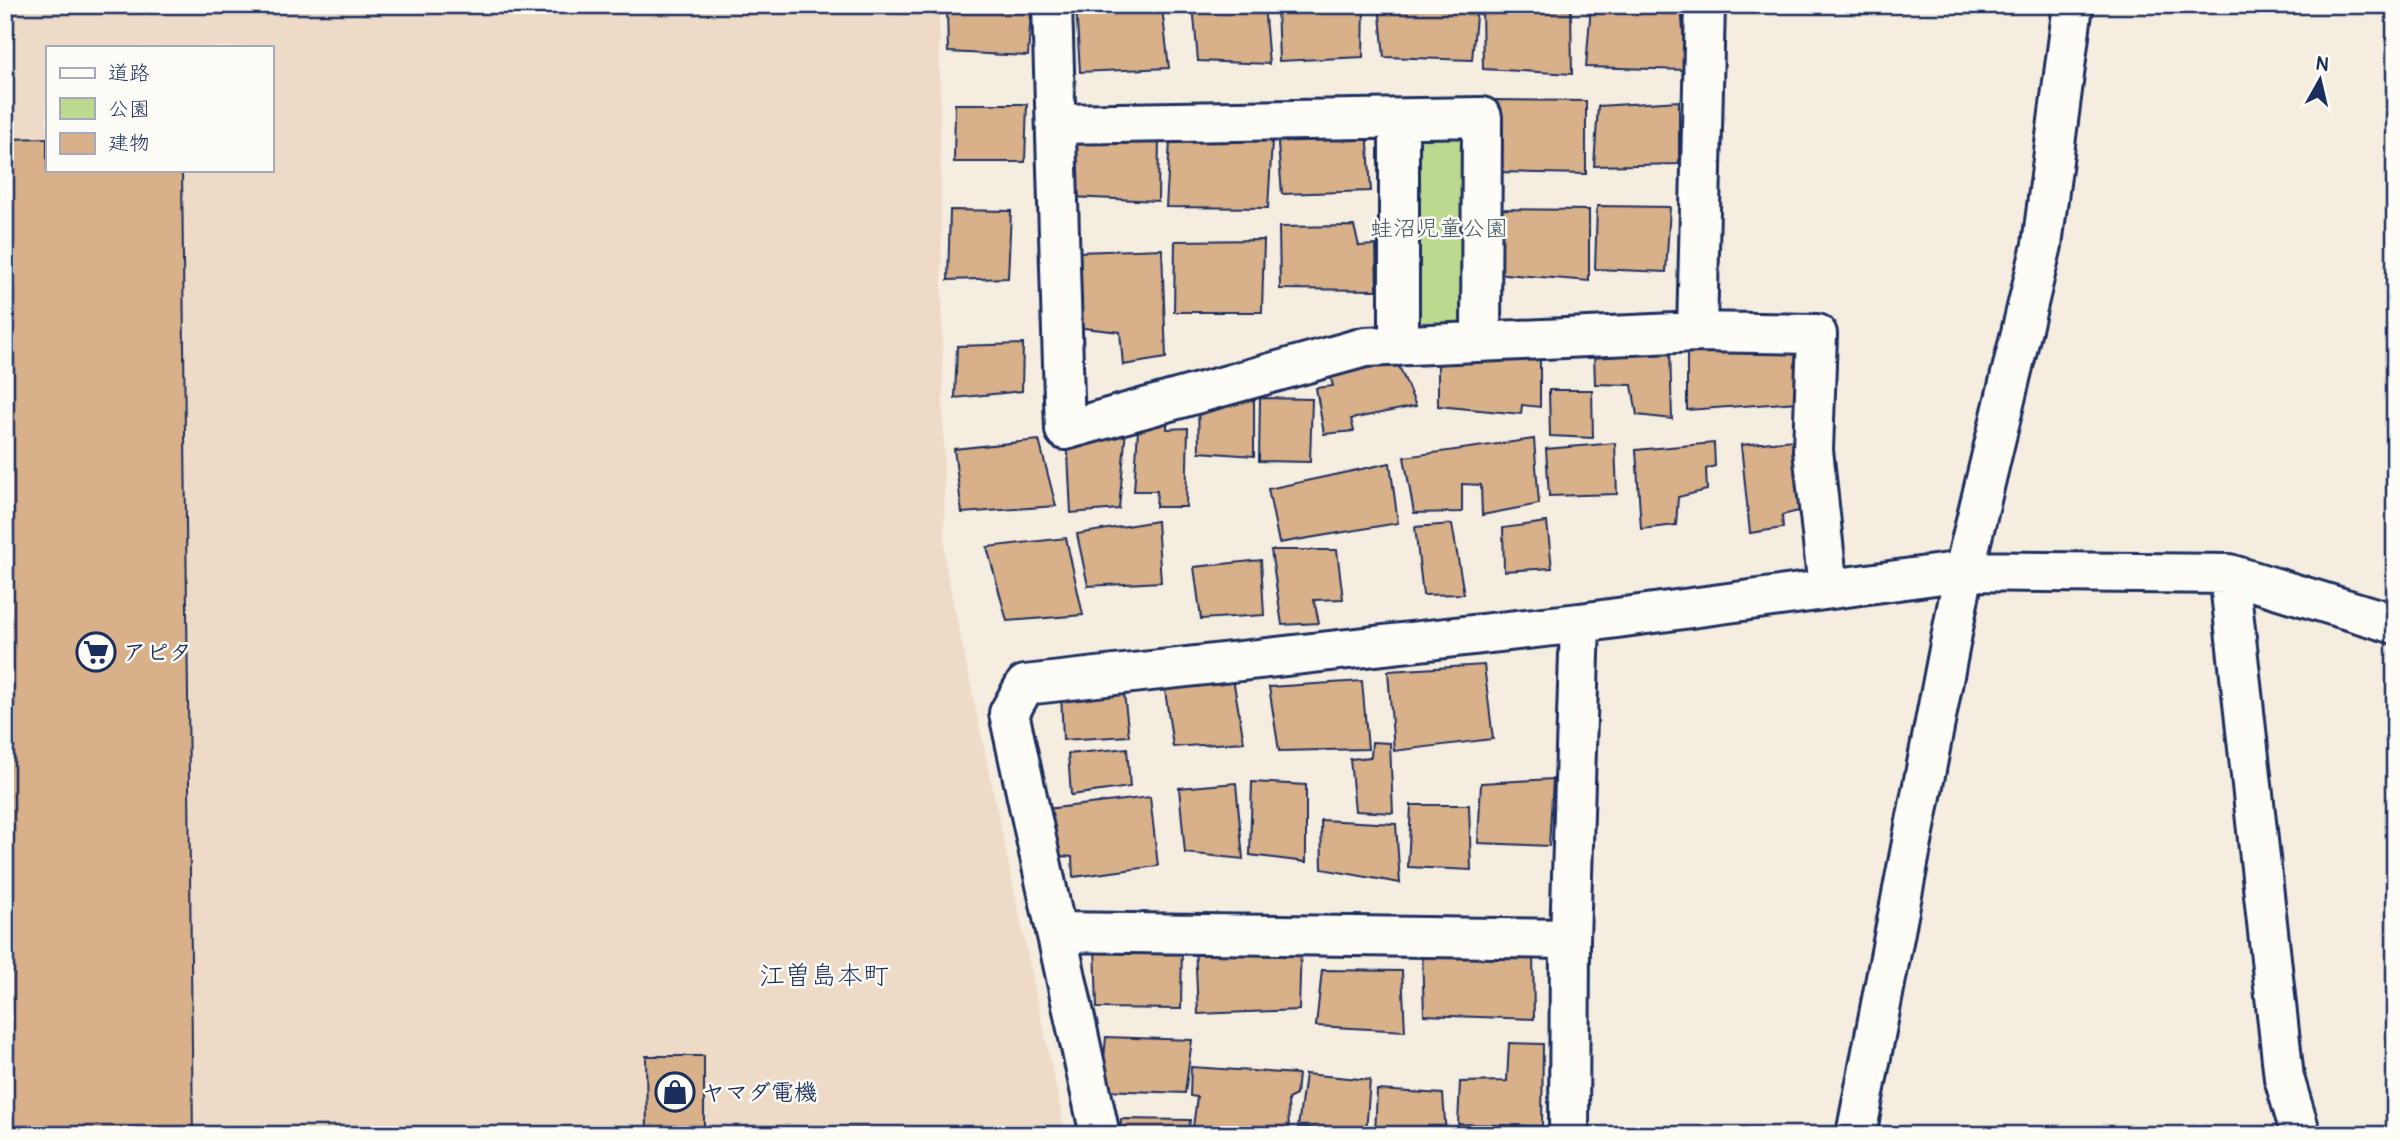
<svg xmlns="http://www.w3.org/2000/svg" width="2400" height="1140" font-family="Pangolin,'Klee One',sans-serif">
  <style>
    .built { fill: #eddbc7; fill-rule: evenodd }
    .green { fill: #bdd88f; stroke: #6c8476; stroke-width: 2 }
    .building { fill: #d8b089; stroke: #1b2f5e; stroke-width: 2 }
    .lines { fill: none; stroke-linecap: round; stroke-linejoin: round }
    .street-casing { stroke: #1b2f5e; stroke-width: 44 }
    .street { stroke: #fdfcf7; stroke-width: 38 }
    .labels { text-anchor: middle; dominant-baseline: central; stroke-width: 5; stroke-linejoin: round; paint-order: stroke }
    .park-label { font-size: 23px; fill: #44596a; stroke: #fdfcf7 }
    .poi-label { font-size: 23px; font-weight: bold; fill: #1b2f5e; stroke: #fdfcf7; text-anchor: start }
    .quarter-label { font-size: 26px; fill: #1b2f5e; stroke: #fdfcf7 }
  </style>
  <rect width="100%" height="100%" fill="#f6ede1"/>
  <filter id="ink" filterUnits="userSpaceOnUse"><feTurbulence type="fractalNoise" baseFrequency=".0143" numOctaves="2"/><feDisplacementMap in="SourceGraphic" scale="14" xChannelSelector="R" yChannelSelector="G"/><feConvolveMatrix kernelMatrix="1 2 1 2 8 2 1 2 1" color-interpolation-filters="sRGB"/></filter>
  <g filter="url(#ink)">
    <path class="built" d="M5 5H939L945 563 1066 1135H5ZM47 47H271V170H47Z"/>
    <path class="green" d="M1418 126 1468 137 1466 317 1459 329H1419L1409 318Z"/>
    <path class="building" d="M1076 5 1162 8 1169 68 1080 72Z
      M1193 5H1264L1269 64 1198 61Z
      M1277 5H1364L1363 57 1279 61Z
      M1379 5H1477L1472 60 1384 57Z
      M1482 5H1571L1572 74 1483 69Z
      M1591 5H1681L1686 70 1586 67Z
      M947 9 1031 11 1028 56 948 52Z
      M1495 100 1586 101V174L1495 172Z
      M1679 101V164L1594 166 1598 106Z
      M955 104H1027L1025 162H954Z
      M1367 128 1371 191 1282 194 1277 132Z
      M1071 133 1159 136 1158 201 1071 197Z
      M47 138V170H182L193 1135H5V139Z
      M1170 141H1272L1268 208 1166 207Z
      M1597 206 1670 207 1666 272 1595 269Z
      M1491 209 1589 210V281L1493 273Z
      M950 210 1011 211 1008 278 948 280Z
      M1354 226 1359 246 1376 245 1377 290 1280 289 1279 227Z
      M1264 240 1262 312H1174L1175 241Z
      M1162 249 1166 358 1123 365 1120 332 1075 327 1077 252Z
      M1798 343V402L1687 410V350Z
      M1023 344 1022 391 955 398 957 346Z
      M1670 348 1672 419 1637 415 1632 385 1595 384 1594 352Z
      M1438 349 1540 350V407L1522 405 1521 414 1438 406Z
      M1393 352 1416 406 1351 419 1354 431 1324 434 1316 388 1333 386 1326 362Z
      M1549 390H1592L1593 438 1550 436Z
      M1260 398 1312 399 1310 462 1259 461Z
      M1254 400V456L1199 452 1198 401Z
      M1167 413V429L1188 428 1186 507H1156L1157 491H1134L1139 414Z
      M1126 429 1119 509 1071 513 1067 434Z
      M1534 439 1539 504 1482 515 1481 485 1462 484V512L1414 513 1404 457Z
      M1039 440 1056 506 962 513 954 449Z
      M1794 440 1803 510 1782 515 1783 528 1750 533 1741 445Z
      M1615 443 1617 494 1549 496 1546 449Z
      M1714 443 1715 466 1706 469 1707 490 1678 497 1676 525 1641 529 1636 450Z
      M1390 463 1398 523 1279 543 1268 489Z
      M1157 521 1161 582 1088 586 1077 534Z
      M1547 522 1552 568 1504 571 1503 528Z
      M1452 524 1464 594 1423 595 1415 527Z
      M1066 538 1083 615 1007 621 987 547Z
      M1271 550H1337L1343 599 1314 600 1319 623 1282 625Z
      M1261 560 1264 615 1201 619 1194 567Z
      M1484 665 1493 739 1394 751 1388 671Z
      M1232 673 1244 742 1173 747 1164 683Z
      M1362 681 1368 749 1279 751 1269 687Z
      M1123 685 1129 736 1063 740 1061 692Z
      M1372 742 1390 743 1393 813 1355 811 1350 759 1371 757Z
      M1127 748 1130 787 1071 795 1068 754Z
      M1553 779 1549 846 1478 843 1481 783Z
      M1252 782 1306 785V862L1250 855Z
      M1236 783 1243 859 1185 853 1179 788Z
      M1150 797 1158 866 1073 877 1072 857 1050 855 1046 809Z
      M1411 805H1469L1471 870 1408 867Z
      M1321 820 1396 824 1400 883 1322 869Z
      M1182 943 1181 1009 1097 1008 1095 945Z
      M1301 943 1299 1010 1198 1014 1195 944Z
      M1533 952 1534 1019 1424 1015 1422 953Z
      M1322 970 1402 971 1405 1031 1316 1026Z
      M1106 1037 1192 1040 1185 1093 1101 1090Z
      M1509 1043 1543 1044 1542 1126 1458 1124 1460 1082 1507 1081Z
      M646 1056H704V1130L1027 1127V1135H647Z
      M1191 1067 1298 1074 1296 1095 1288 1099 1289 1135H1192L1197 1097 1190 1096Z
      M1305 1074 1370 1080 1366 1133 1298 1127Z
      M1377 1090 1443 1094 1446 1135H1375Z
      M1121 1119 1190 1120 1188 1135H1120Z"/>
    <g class="lines">
      <g class="street-casing">
        <path id="street" d="M1052 5 1065 430 1365 347 1697 332 1705 5
          M1057 124 1482 117 1481 342
          M1697 332 1817 334 1813 450 1828 589
          M1399 346V119
          M2229 574 2284 1078 2301 1135
          M1056 932 1570 939
          M1100 1135 1009 713 1025 685 1580 623 1964 571 2229 574 2395 624
          M1569 1135 1570 939 1580 623
          M1856 1135 1964 571 2042 245 2073 5"/>
      </g>
      <use href="#street" class="street"/>
    </g>
  </g>
  <defs>
    <g id="supermarket-ring" transform="scale(2.0125)"><circle r="9.5" fill="#fdfcf7" stroke="#1b2f5e" stroke-width="1.5"/><path d="M-6-5.5h2.5l.6 2H6L4.5 2H-2.5L-4.4-4H-6ZM-1.5 3.2a1.3 1.3 0 1 0 .1 0ZM3 3.2a1.3 1.3 0 1 0 .1 0Z" fill="#1b2f5e"/></g>
    <g id="shop-ring" transform="scale(2.0125)"><circle r="9.5" fill="#fdfcf7" stroke="#1b2f5e" stroke-width="1.5"/><path d="M-5-2.5h2.3a2.7 3.5 0 0 1 5.4 0H5L5.5 6h-11ZM-1.5-2.5h3a1.5 2.3 0 0 0-3 0Z" fill="#1b2f5e"/></g>
  </defs>
  <g fill-rule="evenodd">
    <use href="#supermarket-ring" x="96" y="652"/>
    <use href="#shop-ring" x="675" y="1092"/>
  </g>
  <g class="labels">
    <g class="park-label">
      <text x="1439" y="228">蛙沼児童公園</text>
    </g>
    <g class="poi-label">
      <text x="123" y="652">アピタ</text>
      <text x="702" y="1092">ヤマダ電機</text>
    </g>
    <g class="quarter-label">
      <text x="824" y="976">江曽島本町</text>
    </g>
  </g>
  <rect width="2400" height="1140" fill="none" stroke="#fdfcf7" stroke-width="28"/>
  <rect x="14" y="14" width="2372" height="1112" fill="none" stroke="#1b2f5e" stroke-width="2.5" filter="url(#ink)"/>
  <rect x="46" y="46" width="228" height="126" fill="#fdfcf7" stroke="#a3aaba" stroke-width="2"/>
  <rect x="60" y="68" width="35" height="10" fill="#fdfcf7" stroke="#a3aaba" stroke-width="2"/>
  <text x="108" y="80" font-size="21" fill="#1b2f5e">道路</text>
  <rect x="60" y="98" width="35" height="21" fill="#bdd88f" stroke="#a3aaba" stroke-width="2"/>
  <text x="108" y="116" font-size="21" fill="#1b2f5e">公園</text>
  <rect x="60" y="133" width="35" height="21" fill="#d8b089" stroke="#a3aaba" stroke-width="2"/>
  <text x="108" y="150" font-size="21" fill="#1b2f5e">建物</text>
  <g transform="translate(2320 80) rotate(8)" stroke="#fdfcf7" stroke-width="5" paint-order="stroke">
  <path d="M0-5L12 26L0 18L-12 26Z" fill="#1b2f5e"/>
  <text y="-10" font-size="19" font-weight="bold" text-anchor="middle" fill="#1b2f5e">N</text>
  </g>
</svg>
